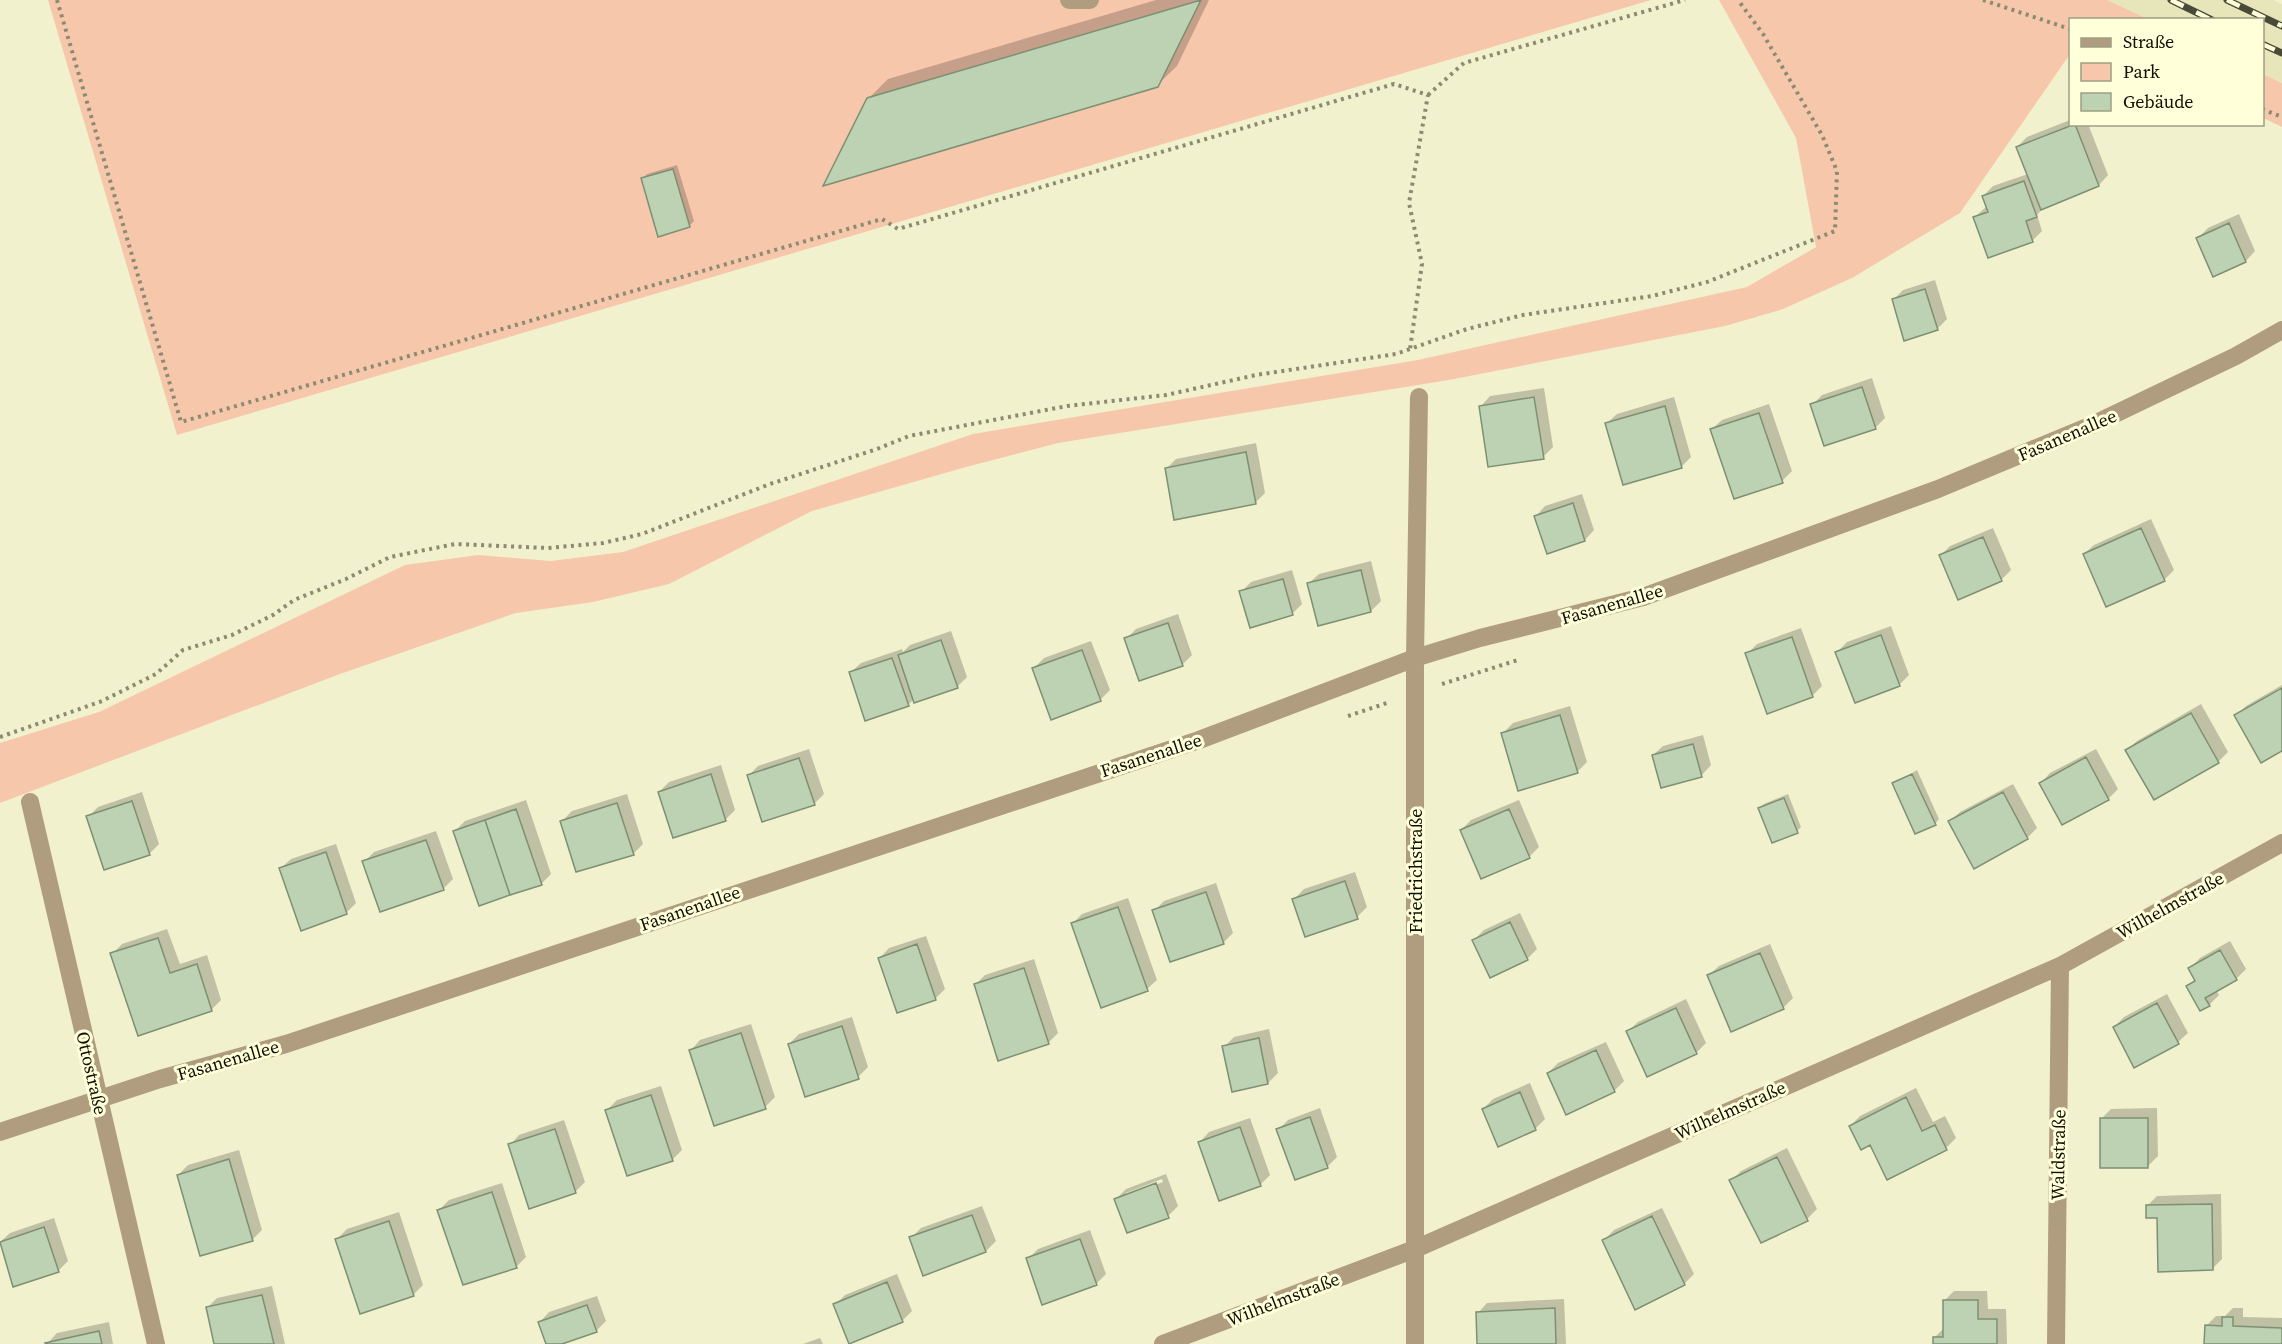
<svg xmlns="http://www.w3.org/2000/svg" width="2282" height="1344" font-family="'Source Serif 4',serif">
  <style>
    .built { fill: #e7e6bb }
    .green { fill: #f7c7ac }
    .shadow { fill: #0003; fill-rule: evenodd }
    .building { fill: #bdd1b3; stroke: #7d9073; stroke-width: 1.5 }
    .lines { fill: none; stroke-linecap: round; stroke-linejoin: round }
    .path { stroke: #8b8b72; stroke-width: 4; stroke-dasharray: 3 4.5; stroke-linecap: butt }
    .minor { stroke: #b09d7f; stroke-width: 18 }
    .rail-casing { stroke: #4a4a39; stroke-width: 7 }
    .rail { stroke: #ffffda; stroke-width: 4.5; stroke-dasharray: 14; stroke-linecap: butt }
    .labels { text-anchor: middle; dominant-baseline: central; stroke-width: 6; stroke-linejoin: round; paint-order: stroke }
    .street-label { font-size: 18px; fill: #0f0f04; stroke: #ffffda }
  </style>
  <rect width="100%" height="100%" fill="#f1f1cd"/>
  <path class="built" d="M2107 0H2273L2282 4V83L2263 74 2262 20 2148 19Z"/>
  <path class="green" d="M48 0H1651L177 435Z
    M1719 0H2107L2148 19 2070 20V54L1960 213 1852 278 1783 309 1725 326 1449 380 1058 443 966 467 812 511 669 584 593 602 516 613 340 674 0 803V743L99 712 405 565 478 555 551 561 623 552 973 434 1418 360 1747 287 1816 247 1796 138Z
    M2263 74 2282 83V127L2263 118Z"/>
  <path class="shadow" d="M1156 0H1209L1177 66 1157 85 868 99 888 79Z
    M2070 120V124H2088L2108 175 2099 185 2045 206 2037 215 2042 231 2032 241 1975 217 1987 206 1983 196 1993 186 2028 174 2017 147 2027 137Z
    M677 165 694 221 689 226 642 179 647 174Z
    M2239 214 2255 251 2246 261 2198 238 2208 228Z
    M1935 280 1947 319 1937 329 1893 300 1903 290Z
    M1872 378 1885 418 1875 428 1812 405 1822 395Z
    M1544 388 1553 447 1543 457 1481 406 1490 396Z
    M1674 397 1691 457 1681 467 1607 423 1617 414Z
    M1769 404 1792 471 1782 481 1712 429 1722 420Z
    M1256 443 1265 493 1255 503 1166 469 1176 459Z
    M1582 494 1594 530 1585 540 1536 516 1545 506Z
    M2151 519 2174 570 2164 580 2084 554 2094 545Z
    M1993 528 2011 570 2001 580 1940 556 1950 546Z
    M1371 561 1381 601 1371 611 1309 583 1319 574Z
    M1292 570 1302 604 1292 614 1241 592 1251 582Z
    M1178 614 1192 655 1182 665 1126 639 1136 629Z
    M1891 626 1909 675 1899 685 1837 652 1847 642Z
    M1801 628 1822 686 1812 696 1747 654 1757 644Z
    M951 631 967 677 957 687 914 699 909 704 866 719 851 672 861 663 902 649 903 652 910 645Z
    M1091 641 1110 690 1100 700 1034 668 1044 658Z
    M2282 685V749L2236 716 2246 706Z
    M2201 704 2228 752 2218 762 2154 798 2127 750 2137 741Z
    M1570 706 1587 762 1577 772 1503 733 1513 723Z
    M1703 735 1711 765 1702 775 1662 786 1653 755 1663 746Z
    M809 749 824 794 814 804 748 776 758 766Z
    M2096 749 2118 789 2108 799 2041 783 2050 773Z
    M721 765 735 810 725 820 659 792 669 782Z
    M1917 770 1939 819 1935 824 1894 784Z
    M2013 784 2037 828 2027 838 1950 821 1960 812Z
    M142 792 159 844 149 854 88 817 98 807Z
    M627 794 643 844 633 854 562 821 572 811Z
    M1788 794 1801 827 1797 831 1759 808 1764 804Z
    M526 800 551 874 541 884 455 831 465 821Z
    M1519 800 1539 847 1529 857 1461 830 1471 820Z
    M436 831 453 879 443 889 364 862 374 852Z
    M336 844 356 903 346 913 281 868 291 859Z
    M1355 872 1367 907 1357 917 1294 899 1304 889Z
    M1216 883 1233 933 1223 943 1154 911 1164 901Z
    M1128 898 1157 980 1147 989 1072 924 1082 914Z
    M1520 913 1537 949 1527 959 1474 940 1484 930Z
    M167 929 180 964 207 955 221 1000 211 1010 112 954 122 944Z
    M926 936 945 989 935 999 880 958 889 948Z
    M2230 941 2246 969 2236 979 2216 990 2219 995 2209 1005 2188 986 2196 978 2190 968 2200 958Z
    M1770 944 1793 998 1783 1008 1709 975 1719 966Z
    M1034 959 1058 1033 1048 1043 975 985 985 975Z
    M2167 994 2188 1033 2178 1042 2135 1066 2114 1027 2124 1017Z
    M1686 999 1706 1043 1696 1053 1628 1031 1638 1022Z
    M852 1017 868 1067 858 1077 789 1044 799 1034Z
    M751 1024 775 1097 765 1107 691 1050 700 1040Z
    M1269 1029 1278 1073 1268 1083 1224 1047 1234 1037Z
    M1606 1042 1624 1081 1614 1091 1548 1073 1558 1063Z
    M1530 1083 1545 1119 1535 1129 1483 1109 1493 1099Z
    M661 1086 682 1150 672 1160 607 1110 617 1100Z
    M1916 1088 1933 1122 1945 1116 1956 1138 1946 1148 1888 1178 1871 1143 1850 1126 1860 1116Z
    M1320 1108 1337 1157 1327 1167 1278 1130 1288 1120Z
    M2157 1108 2158 1156 2148 1166 2101 1119 2111 1109Z
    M1250 1118 1270 1175 1260 1185 1200 1142 1209 1132Z
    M564 1120 585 1182 575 1192 510 1145 519 1135Z
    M1787 1148 1817 1209 1807 1219 1731 1181 1741 1171Z
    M239 1150 262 1230 252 1240 178 1175 188 1165Z
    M1166 1174 1178 1206 1168 1216 1116 1199 1126 1189ZM1162 1179 1163 1182 1126 1196V1193Z
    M502 1183 526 1257 516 1267 439 1210 449 1200Z
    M2221 1194 2222 1259 2212 1269 2147 1206 2157 1196Z
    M982 1206 996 1241 986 1251 911 1238 921 1228Z
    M1662 1208 1694 1274 1684 1284 1604 1240 1614 1230Z
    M399 1212 423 1285 413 1295 337 1239 347 1229Z
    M54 1218 68 1261 58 1271 14 1285 0 1242 10 1233Z
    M1090 1230 1106 1274 1096 1284 1028 1259 1038 1249Z
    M897 1274 912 1311 902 1321 835 1305 845 1295Z
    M272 1286 285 1344H216L207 1308 217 1298Z
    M1954 1291H1987L1988 1309H2006L2007 1344H1935V1337L1945 1327 1944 1301Z
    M597 1296 606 1321 596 1331 558 1344H547L540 1322 549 1312Z
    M1564 1299 1566 1344H1479L1478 1313 1487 1303Z
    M2233 1308H2243V1317L2282 1318V1344H2206V1326L2216 1316H2225Z
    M109 1322 113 1344H47L57 1333Z
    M820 1338 823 1344H803Z"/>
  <path class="building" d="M1201 0 1158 87 823 186 867 98Z
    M2075 124 2099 186 2041 210 2016 147Z
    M673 169 690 227 658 237 641 178Z
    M2024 181 2037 217 2026 221 2033 242 1988 258 1973 217 1988 212 1982 196Z
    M2229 223 2246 262 2213 277 2196 238Z
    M1925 289 1938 330 1904 341 1892 299Z
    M1862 387 1876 429 1824 446 1810 404Z
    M1534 397 1544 459 1488 467 1479 406Z
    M1665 406 1682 468 1623 485 1605 423Z
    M1759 413 1783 483 1734 499 1710 429Z
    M1246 452 1256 504 1174 520 1165 468Z
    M1573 503 1585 541 1547 554 1534 516Z
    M2141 528 2165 581 2106 607 2083 554Z
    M1983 537 2002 581 1958 600 1939 555Z
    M1361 570 1371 612 1318 626 1307 583Z
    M1283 579 1293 615 1250 628 1239 591Z
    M1168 623 1183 666 1139 681 1124 638Z
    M1881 635 1900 686 1855 703 1835 652Z
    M1792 637 1813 697 1767 714 1745 653Z
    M941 640 958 688 914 703 898 655Z
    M1082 650 1101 701 1051 720 1032 668Z
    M892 658 909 706 865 721 849 672Z
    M2282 688V751L2261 763 2234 715Z
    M2191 713 2219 763 2154 800 2125 750Z
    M1560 715 1578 773 1518 791 1501 733Z
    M1693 744 1702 777 1661 788 1652 755Z
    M2086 757 2109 800 2062 825 2039 783Z
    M799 758 815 805 762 822 747 775Z
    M711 774 726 821 673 838 658 792Z
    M1912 774 1936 825 1915 834 1892 783Z
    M2003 792 2028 839 1974 869 1948 821Z
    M1784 798 1798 833 1772 843 1758 808Z
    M132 801 150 855 104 870 86 816Z
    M617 803 634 855 576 872 560 821Z
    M516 809 542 885 510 895 485 820Z
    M1509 809 1530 858 1481 879 1460 830Z
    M485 820 510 895 479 906 453 831Z
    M426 840 444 890 380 912 362 861Z
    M326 852 347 914 301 931 279 868Z
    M1345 881 1358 919 1305 937 1292 899Z
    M1206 892 1224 944 1170 962 1152 910Z
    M1118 907 1148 991 1101 1008 1071 923Z
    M1510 922 1528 960 1490 978 1472 940Z
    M158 938 170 973 197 964 212 1011 138 1036 110 953Z
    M917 944 936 1000 897 1013 878 958Z
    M2220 950 2237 980 2205 998 2210 1006 2200 1011 2186 986 2195 981 2188 968Z
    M1760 953 1784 1009 1731 1032 1707 975Z
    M1024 968 1049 1044 998 1061 974 984Z
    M2157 1003 2179 1044 2134 1068 2113 1027Z
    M1676 1008 1697 1054 1647 1077 1626 1031Z
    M842 1026 859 1079 805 1097 788 1044Z
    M741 1033 766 1109 714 1126 689 1050Z
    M1259 1038 1268 1084 1232 1092 1222 1046Z
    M1596 1050 1615 1092 1566 1115 1547 1073Z
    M1520 1092 1536 1130 1498 1147 1482 1109Z
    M651 1095 673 1161 627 1176 605 1110Z
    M1906 1097 1922 1131 1935 1125 1947 1150 1887 1180 1870 1145 1861 1150 1849 1126Z
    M1310 1117 1328 1168 1295 1180 1276 1129Z
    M2100 1118H2148V1168H2100Z
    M1240 1127 1261 1186 1219 1201 1198 1142Z
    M555 1129 576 1193 529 1209 508 1144Z
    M1777 1157 1808 1221 1761 1243 1729 1180Z
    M229 1159 253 1241 200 1256 177 1175Z
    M1156 1183 1169 1218 1127 1233 1114 1199Z
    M492 1192 517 1268 463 1285 437 1210Z
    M2212 1204 2213 1270 2158 1272 2157 1218H2146V1205Z
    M972 1215 986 1252 923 1276 909 1237Z
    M1652 1216 1685 1285 1635 1310 1602 1240Z
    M389 1221 414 1296 360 1314 335 1239Z
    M44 1227 59 1272 13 1287 0 1242Z
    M1080 1239 1097 1285 1042 1305 1026 1258Z
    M887 1282 903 1322 849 1344 833 1304Z
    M262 1295 274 1344H214L206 1307Z
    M1943 1300H1978V1319H1997V1344H1933V1337H1943Z
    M587 1305 597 1332 562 1344H546L538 1322Z
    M1555 1308 1556 1344H1477L1476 1312Z
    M2222 1317H2233V1326L2282 1328V1344H2204L2205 1325 2222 1326Z
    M99 1331 102 1344H46L45 1343Z"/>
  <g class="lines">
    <path class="path" d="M57 0 181 422 882 219 898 229 1394 84 1428 95 1409 203 1422 264 1410 349
      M1983 0 2070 29
      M1428 95 1464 63 1685 0
      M2262 109 2282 117
      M1442 684 1518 660
      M1348 716 1387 703
      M0 737 102 701 156 674 183 650 232 635 273 615 294 600 346 579 390 557 455 544 548 548 603 543 642 534 770 484 877 449 909 436 1067 406 1166 395 1256 375 1396 354 1467 329 1523 315 1652 296 1707 282 1835 231 1837 171 1822 135 1763 34 1738 0"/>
    <path class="minor" d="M1069 0H1090
      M30 802 156 1344
      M0 1132 160 1079 286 1044 1199 740 1415 658 1480 638 1643 597 1938 489 2092 425 2236 356 2282 330
      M1163 1344 1415 1249 2060 966 2282 843
      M1415 1344V658L1419 397
      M2056 1344 2060 966"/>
    <g class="rail-casing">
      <path id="rail" d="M2171 0 2212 20
        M2227 0 2282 26
        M2262 44 2282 53"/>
    </g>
    <use href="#rail" class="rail"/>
  </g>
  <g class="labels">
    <g class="street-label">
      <text transform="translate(2067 435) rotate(-23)">Fasanenallee</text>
      <text transform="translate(1612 604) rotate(-16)">Fasanenallee</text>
      <text transform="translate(1151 755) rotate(-18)">Fasanenallee</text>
      <text transform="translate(1415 871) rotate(-90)">Friedrichstraße</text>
      <text transform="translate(2170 905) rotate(-29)">Wilhelmstraße</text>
      <text transform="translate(690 908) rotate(-19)">Fasanenallee</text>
      <text transform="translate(228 1060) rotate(-16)">Fasanenallee</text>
      <text transform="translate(92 1073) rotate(77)">Ottostraße</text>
      <text transform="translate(1730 1110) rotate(-24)">Wilhelmstraße</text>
      <text transform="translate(2058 1155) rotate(-89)">Waldstraße</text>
      <text transform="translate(1283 1299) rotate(-21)">Wilhelmstraße</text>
    </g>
  </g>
  <rect x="2069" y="18" width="195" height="108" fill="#ffffda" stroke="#9f9f84" stroke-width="1.5"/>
  <rect x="2081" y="38" width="30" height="9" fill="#b09d7f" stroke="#9f9f84" stroke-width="1.5"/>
  <text x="2123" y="48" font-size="18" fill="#0f0f04">Straße</text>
  <rect x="2081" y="63" width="30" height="18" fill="#f7c7ac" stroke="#9f9f84" stroke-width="1.5"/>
  <text x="2123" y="78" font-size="18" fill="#0f0f04">Park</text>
  <rect x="2081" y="93" width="30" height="18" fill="#bdd1b3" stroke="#9f9f84" stroke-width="1.5"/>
  <text x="2123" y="108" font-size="18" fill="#0f0f04">Gebäude</text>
</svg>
